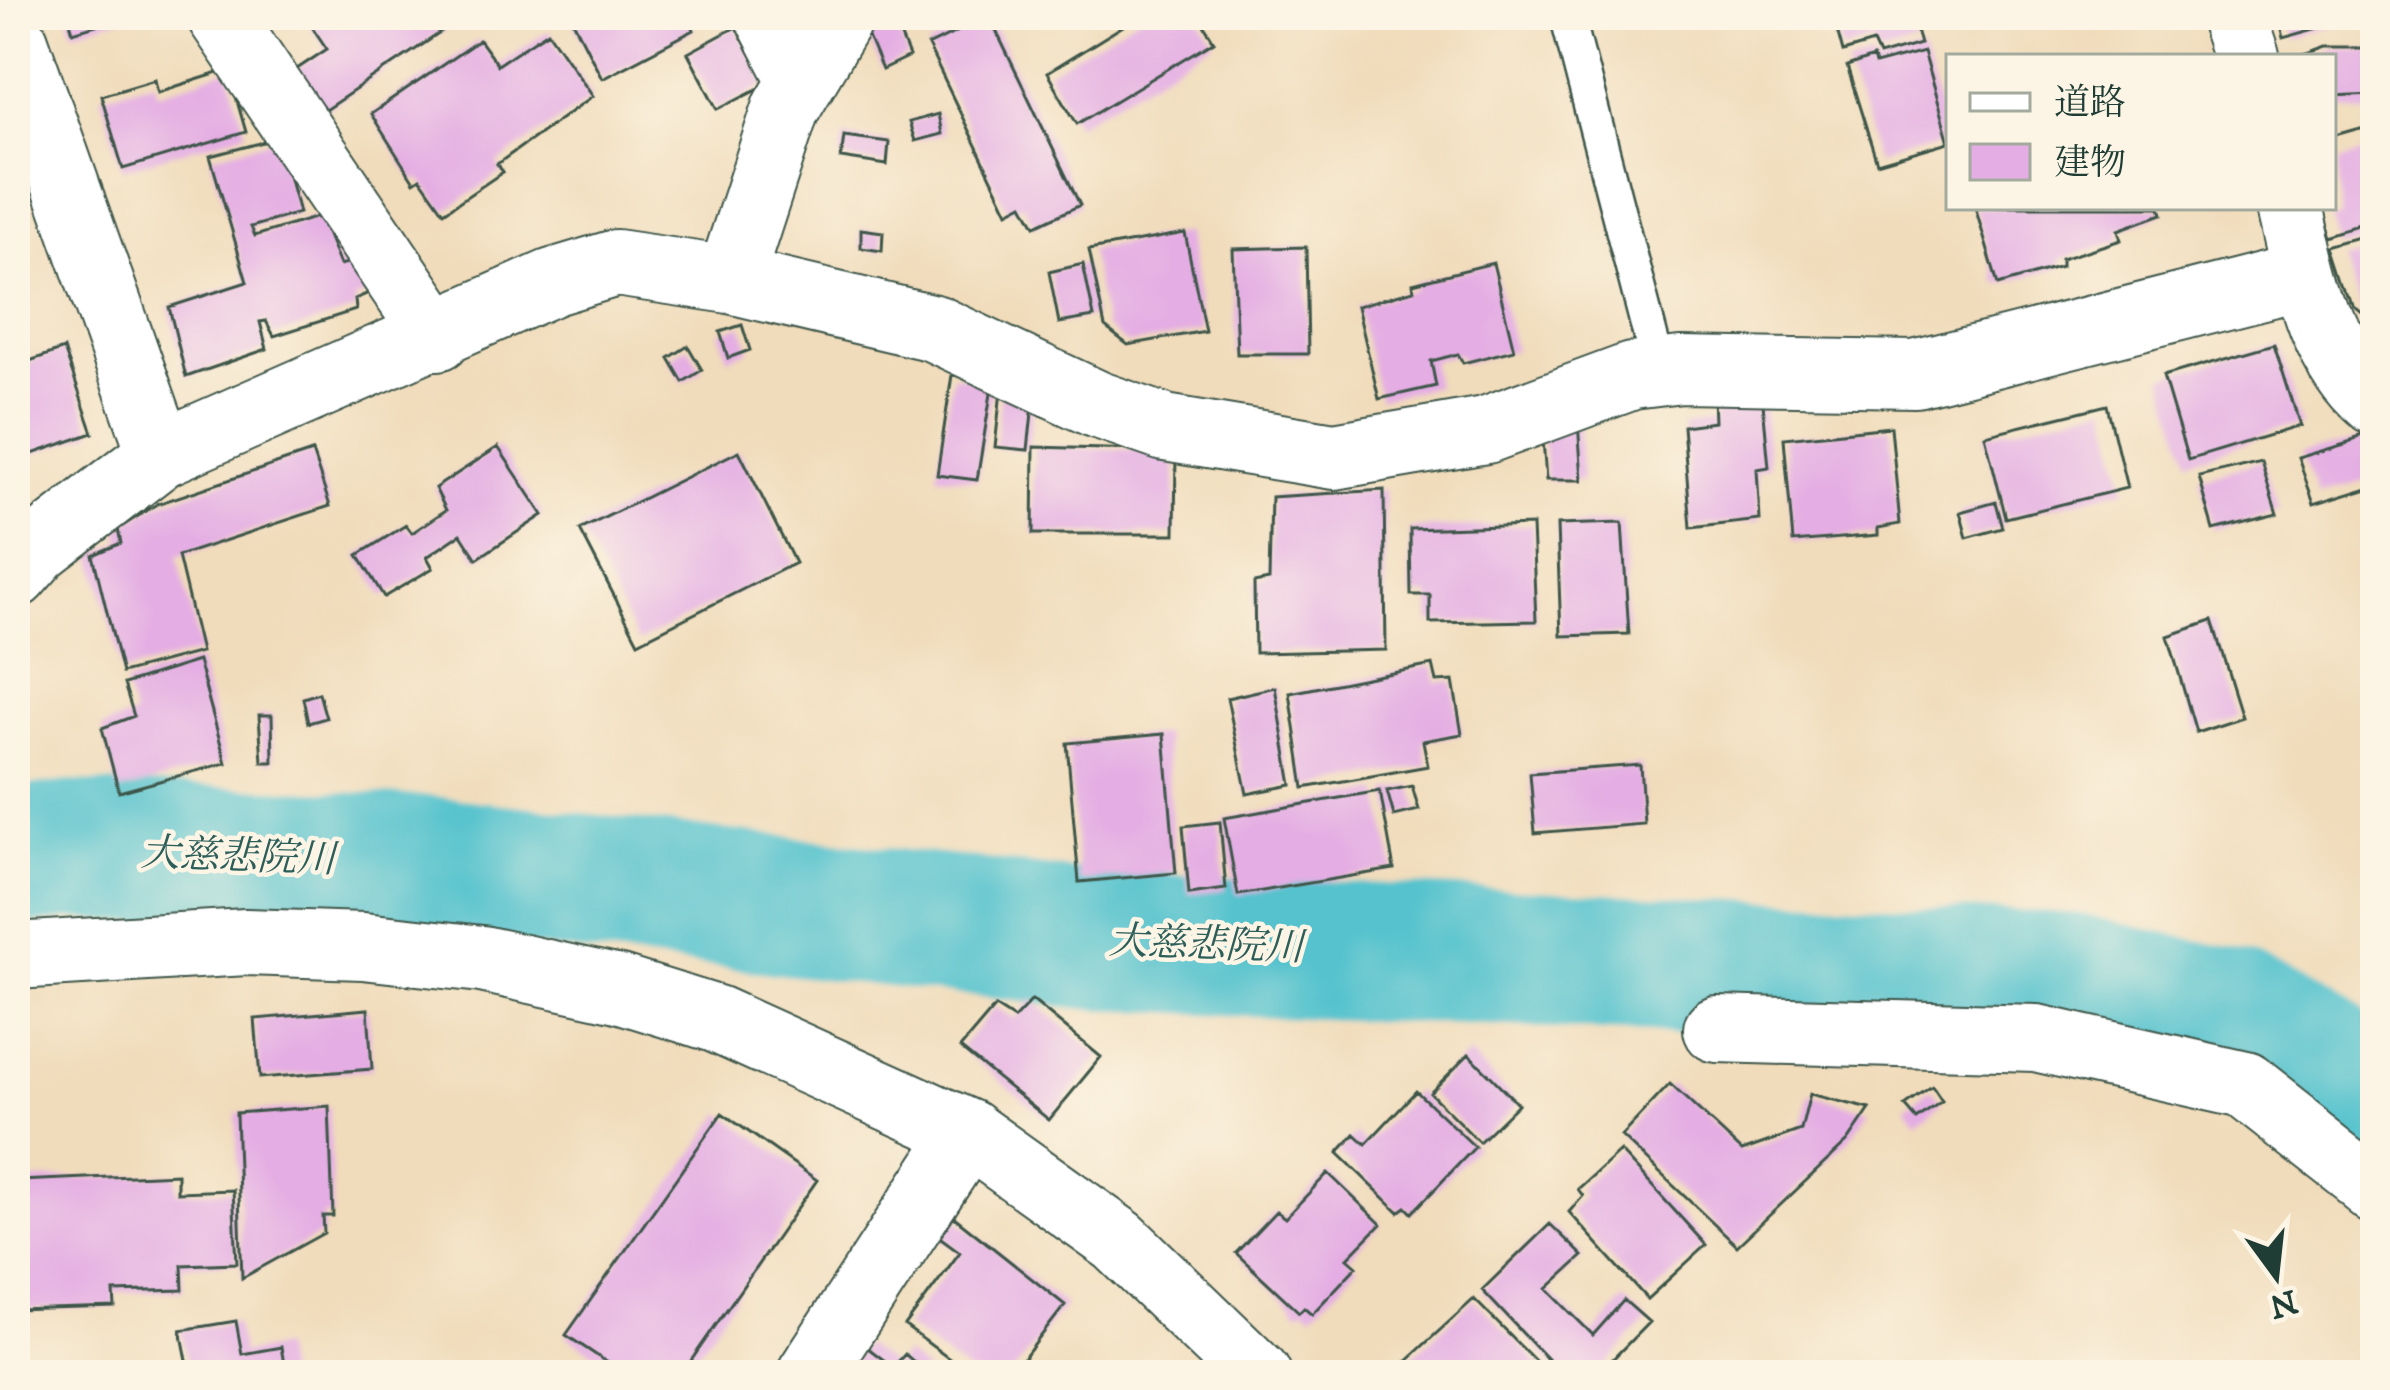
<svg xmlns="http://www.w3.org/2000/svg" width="2390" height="1390" font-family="'IM FELL DW Pica','Noto Serif JP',serif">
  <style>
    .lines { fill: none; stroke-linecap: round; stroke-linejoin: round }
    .river { stroke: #55c2cd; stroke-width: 138 }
    .building { fill: #e4ade3 }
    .service-casing { stroke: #3e5548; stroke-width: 38 }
    .minor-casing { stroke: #3e5548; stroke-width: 70 }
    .tertiary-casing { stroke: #3e5548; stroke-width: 70 }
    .service { stroke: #fff; stroke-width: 33 }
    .minor { stroke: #fff; stroke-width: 66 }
    .tertiary { stroke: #fff; stroke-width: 66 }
    .labels { text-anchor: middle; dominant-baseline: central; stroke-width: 9; stroke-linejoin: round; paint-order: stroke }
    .water-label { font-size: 39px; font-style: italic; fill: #2c5e5a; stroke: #fcf5e5 }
  </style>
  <rect width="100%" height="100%" fill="#fcf5e5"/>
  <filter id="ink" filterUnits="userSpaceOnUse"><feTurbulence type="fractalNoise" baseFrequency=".00833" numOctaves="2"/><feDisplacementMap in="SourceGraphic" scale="24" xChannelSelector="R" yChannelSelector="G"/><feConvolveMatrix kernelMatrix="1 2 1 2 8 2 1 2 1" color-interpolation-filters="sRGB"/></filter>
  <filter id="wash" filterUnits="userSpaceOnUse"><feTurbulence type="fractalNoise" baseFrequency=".004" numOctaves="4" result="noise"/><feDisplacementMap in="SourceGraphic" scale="48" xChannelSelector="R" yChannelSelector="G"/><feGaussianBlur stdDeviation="2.7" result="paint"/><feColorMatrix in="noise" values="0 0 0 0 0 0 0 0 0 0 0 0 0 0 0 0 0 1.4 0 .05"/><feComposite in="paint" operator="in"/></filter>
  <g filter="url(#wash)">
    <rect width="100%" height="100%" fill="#f0dbba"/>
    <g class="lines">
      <path class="river" d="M15 856 72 850 430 865 1086 940 2069 982 2225 1017 2375 1101"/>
    </g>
    <g id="blocks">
      <path class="building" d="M68 15H126V16L73 32Z
        M304 15H467L313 118 285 77 327 49Z
        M570 15H696L689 18 694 30 602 78Z
        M892 15 909 57 882 70 863 25Z
        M1141 15H1198L1214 41 1077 124 1047 73Z
        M1833 15H1912L1920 44 1879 56 1873 43 1843 52Z
        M2277 15H2362V16L2283 38Z
        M989 16 1080 205 1035 226 1023 204 1008 212 928 46Z
        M736 27 767 84 718 109 688 53Z
        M548 31 593 96 497 164 503 172 444 212 420 178 414 182 371 114 479 40 497 65Z
        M2328 46H2375V93L2333 95V57H2297Z
        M1923 52 1949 142 1877 163 1847 67 1873 58 1875 65Z
        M228 70 246 132 123 169 101 95 155 79 158 92Z
        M938 114 942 134 915 141 909 122Z
        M2375 131V226L2333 239 2323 207H2333V143Z
        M844 136 889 142 887 165 841 158Z
        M279 138 299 213 251 227 255 236 320 216 340 265 370 257 378 289 355 299 356 310 274 336 266 321 260 322 267 349 186 377 169 307 247 282 210 156Z
        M1975 207H2160L2162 214 2118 230 2121 240 2061 259V267L1998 285Z
        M861 229 883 232 882 251 861 248Z
        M1185 233 1205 331 1128 345 1105 327 1089 250Z
        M2375 238V327L2356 311 2336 249Z
        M1306 247 1308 354H1237L1233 249Z
        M1493 263 1514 350 1463 363 1458 354 1431 361 1436 386 1379 399 1357 306 1414 290 1413 283Z
        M1083 264 1094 317 1059 323 1049 272Z
        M742 325 750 350 728 358 720 332Z
        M2274 344 2300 426 2188 460 2163 376Z
        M688 346 702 370 683 382 669 358Z
        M64 349 93 433 15 460V366Z
        M952 375 993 381 977 480 937 475Z
        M1002 381 1035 384 1028 450 995 447Z
        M1762 393 1769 467 1757 469 1760 520 1691 528 1683 426 1714 422 1713 397Z
        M2107 405 2127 488 2006 518 1985 435Z
        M1578 421 1582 480H1546L1542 425Z
        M1891 427 1900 524 1878 528V535L1793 542 1784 438Z
        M2375 435V483L2314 502 2298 458Z
        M498 447 543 515 477 559 461 534 427 557 433 568 384 597 358 555 406 525 412 533 446 510 435 488Z
        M1034 447 1176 451 1175 534H1033Z
        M739 451 795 563 638 642 580 530Z
        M312 452 330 506 178 556 201 652 122 673 93 555 121 543 118 529 157 504Z
        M2261 462 2277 514 2214 530 2199 477Z
        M1384 490 1386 650 1255 653 1254 583 1269 580 1271 497Z
        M1996 502 2003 528 1967 538 1960 512Z
        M1622 523 1629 634 1561 636 1557 525Z
        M1532 525 1536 621 1430 623V595H1411L1410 529Z
        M2212 621 2242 717 2196 732 2168 636Z
        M198 661 226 763 119 792 102 728 134 716 124 684Z
        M1433 665 1437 682 1453 681 1462 734 1423 741 1428 766 1304 788 1290 693Z
        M1275 687 1292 785 1247 794 1227 698Z
        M319 693 326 718 308 723 303 698Z
        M259 715H272L273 762H262Z
        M1164 734 1176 873 1079 882 1067 743Z
        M1640 765 1644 824 1535 833 1530 773Z
        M1412 786 1419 810 1394 816 1387 791Z
        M1380 791 1394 869 1238 895 1224 818Z
        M1220 822 1226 889 1189 894 1183 826Z
        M1032 1000 1101 1057 1049 1120 960 1048 995 1007 1014 1019Z
        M368 1009 372 1069 260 1078 255 1019Z
        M1469 1054 1518 1104 1479 1142 1430 1093Z
        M1670 1084 1742 1151 1801 1130 1810 1094 1870 1109 1848 1141 1737 1246 1621 1136Z
        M1932 1087 1942 1102 1917 1120 1905 1106Z
        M1416 1091 1475 1147 1412 1213 1406 1207 1399 1212 1338 1153 1355 1134 1366 1144Z
        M329 1106 333 1216H323L324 1233 242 1278 236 1113Z
        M722 1113 817 1180 681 1375H626L566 1335Z
        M1620 1151 1706 1245 1647 1299 1569 1212 1583 1196 1578 1189Z
        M1328 1173 1381 1224 1348 1258 1357 1266 1312 1314 1304 1307 1299 1312 1236 1253 1276 1211 1285 1218Z
        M177 1174V1192L233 1190 237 1263 182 1265 183 1290 114 1292 115 1307 15 1310 19 1181Z
        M939 1205 1065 1305 1011 1375H971L905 1326 960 1252 926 1227Z
        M1550 1224 1583 1256 1547 1289 1593 1335 1624 1300 1649 1322 1597 1375H1562L1482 1290Z
        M1474 1299 1549 1375H1391Z
        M236 1321 242 1354 281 1347 286 1375H190L181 1330Z
        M864 1345 893 1367 905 1354 929 1375H840Z
        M15 1359 83 1373V1375H15Z"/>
    </g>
  </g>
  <g filter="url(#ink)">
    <use href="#blocks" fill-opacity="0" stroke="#3e5548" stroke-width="3"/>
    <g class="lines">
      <g class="service-casing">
        <path id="service" d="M1567 15 1660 373"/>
      </g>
      <g class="minor-casing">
        <path id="minor" d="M220 15 438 337
          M768 15 801 79
          M2232 15 2246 57
          M15 42 161 454
          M2290 207C2306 274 2320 359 2375 405
          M730 280 786 108 841 15
          M15 575 38 549 161 454 553 282 616 263 730 280 934 328 1096 404 1165 428 1334 456 1486 430 1632 376 1681 370 1915 374 2306 275
          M1717 1029 2036 1038 2245 1085 2375 1187
          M810 1375 968 1133"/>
      </g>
      <g class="tertiary-casing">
        <path id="tertiary" d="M15 956 246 942 363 946 482 959 619 989 716 1019 968 1133 1119 1241 1258 1375"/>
      </g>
      <use href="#service" class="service"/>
      <use href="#minor" class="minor"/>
      <use href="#tertiary" class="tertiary"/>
    </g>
  </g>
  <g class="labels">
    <g class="water-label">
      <text transform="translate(238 857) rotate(2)">大慈悲院川</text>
      <text transform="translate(1206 945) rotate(2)">大慈悲院川</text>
    </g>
  </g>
  <rect width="2390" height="1390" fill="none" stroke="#fcf5e5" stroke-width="60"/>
  <rect x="1946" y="54" width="390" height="156" fill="#fcf5e5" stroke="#a4ab9e" stroke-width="3"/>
  <rect x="1970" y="93" width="60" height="18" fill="#ffffff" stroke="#a4ab9e" stroke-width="3"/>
  <text x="2054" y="114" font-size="36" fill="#1f3d34">道路</text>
  <rect x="1970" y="144" width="60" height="36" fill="#e4ade3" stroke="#a4ab9e" stroke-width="3"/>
  <text x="2054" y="174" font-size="36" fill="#1f3d34">建物</text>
  <g transform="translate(2276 1276) rotate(165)" stroke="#fcf5e5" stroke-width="9" paint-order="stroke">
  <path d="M0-9L21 45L0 30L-21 45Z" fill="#1f3d34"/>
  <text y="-18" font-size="33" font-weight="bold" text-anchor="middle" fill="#1f3d34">N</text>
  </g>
</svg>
